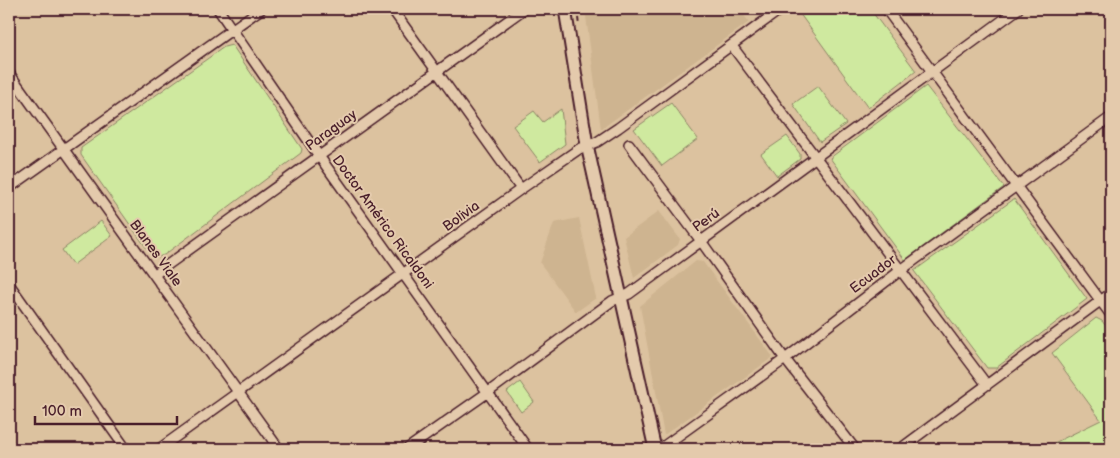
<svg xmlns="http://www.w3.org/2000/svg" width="1120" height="458" font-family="'Balsamiq Sans',sans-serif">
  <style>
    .built { fill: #ceb490 }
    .green { fill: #cfe99f; stroke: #8c8465 }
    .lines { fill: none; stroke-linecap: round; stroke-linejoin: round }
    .street-casing { stroke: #4a1f2b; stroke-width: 12 }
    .secondary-casing { stroke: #4a1f2b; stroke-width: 15 }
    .path { stroke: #4a1f2b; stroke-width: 2; stroke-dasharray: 5 4; stroke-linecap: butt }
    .street { stroke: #e4caac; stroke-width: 9 }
    .secondary { stroke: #e4caac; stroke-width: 11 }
    .labels { text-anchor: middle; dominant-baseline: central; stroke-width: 4; stroke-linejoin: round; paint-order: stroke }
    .street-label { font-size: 14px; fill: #4a1f2b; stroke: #e4caac }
  </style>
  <rect width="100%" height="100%" fill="#dcc29f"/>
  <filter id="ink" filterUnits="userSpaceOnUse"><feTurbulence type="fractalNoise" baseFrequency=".02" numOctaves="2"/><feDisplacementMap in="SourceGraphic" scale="10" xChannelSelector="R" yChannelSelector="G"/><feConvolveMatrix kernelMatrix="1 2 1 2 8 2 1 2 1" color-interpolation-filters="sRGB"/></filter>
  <g filter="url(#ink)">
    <path class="built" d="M585 9H739L749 22 601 129Z
      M659 211 680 239 678 245 634 278 624 237Z
      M579 218 596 298 576 312 540 263 554 223Z
      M696 261 703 262 773 357 664 435 640 306Z"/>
    <path class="green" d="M799 9H870L916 71 868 108 797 10Z
      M232 45 302 149 301 153 164 255 158 257 150 253 81 155V148L224 47Z
      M818 86 846 124 820 142 793 104Z
      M926 86 1004 187 905 260 830 158Z
      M671 103 698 139 662 166 634 129Z
      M561 109 565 144 540 162 513 126 534 111 543 122Z
      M787 136 800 154V159L777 176 761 154Z
      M1014 199 1087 299 996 368H987L914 271Z
      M101 221 112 236 73 265 62 250Z
      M1096 318 1102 321 1111 333V449H1042L1101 420 1052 353Z
      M520 382 534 402 521 412 507 392Z"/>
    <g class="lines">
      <g class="street-casing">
        <path id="street" d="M218 9 319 156 528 449
          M392 9 521 189
          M886 9 1111 315
          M1109 9 1111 11
          M732 46 987 385
          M9 73 279 449
          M629 144 701 241 785 359 855 449
          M9 188 261 9
          M155 274 524 9
          M9 284 126 449
          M159 449 521 189 579 149 597 142 618 128 781 9
          M407 449 487 393 612 301 629 294 1018 9
          M651 449 664 446 785 359 901 270 1111 117
          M900 449 1111 293"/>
      </g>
      <g class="secondary-casing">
        <path id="secondary" d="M565 9 587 145 655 449"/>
      </g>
      <path class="path" d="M577 9 579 26"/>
      <use href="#street" class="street"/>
      <use href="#secondary" class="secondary"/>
    </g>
  </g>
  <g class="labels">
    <g class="street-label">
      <text transform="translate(331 130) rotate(-36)">Paraguay</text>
      <text transform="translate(461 216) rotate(-36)">Bolivia</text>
      <text transform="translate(706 220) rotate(-36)">Perú</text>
      <text transform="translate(383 222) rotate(54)">Doctor Américo Ricaldoni</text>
      <text transform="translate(156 253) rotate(54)">Blanes Viale</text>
      <text transform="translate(873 274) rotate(-37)">Ecuador</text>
    </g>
  </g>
  <rect width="1120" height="458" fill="none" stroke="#e4caac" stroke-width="30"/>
  <rect x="15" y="15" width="1090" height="428" fill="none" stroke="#4a1f2b" stroke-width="2" filter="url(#ink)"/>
  <path d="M35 416v8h142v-8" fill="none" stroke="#4a1f2b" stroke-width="2.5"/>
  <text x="42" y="416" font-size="15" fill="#4a1f2b" stroke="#e4caac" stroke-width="4" paint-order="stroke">100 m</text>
</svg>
